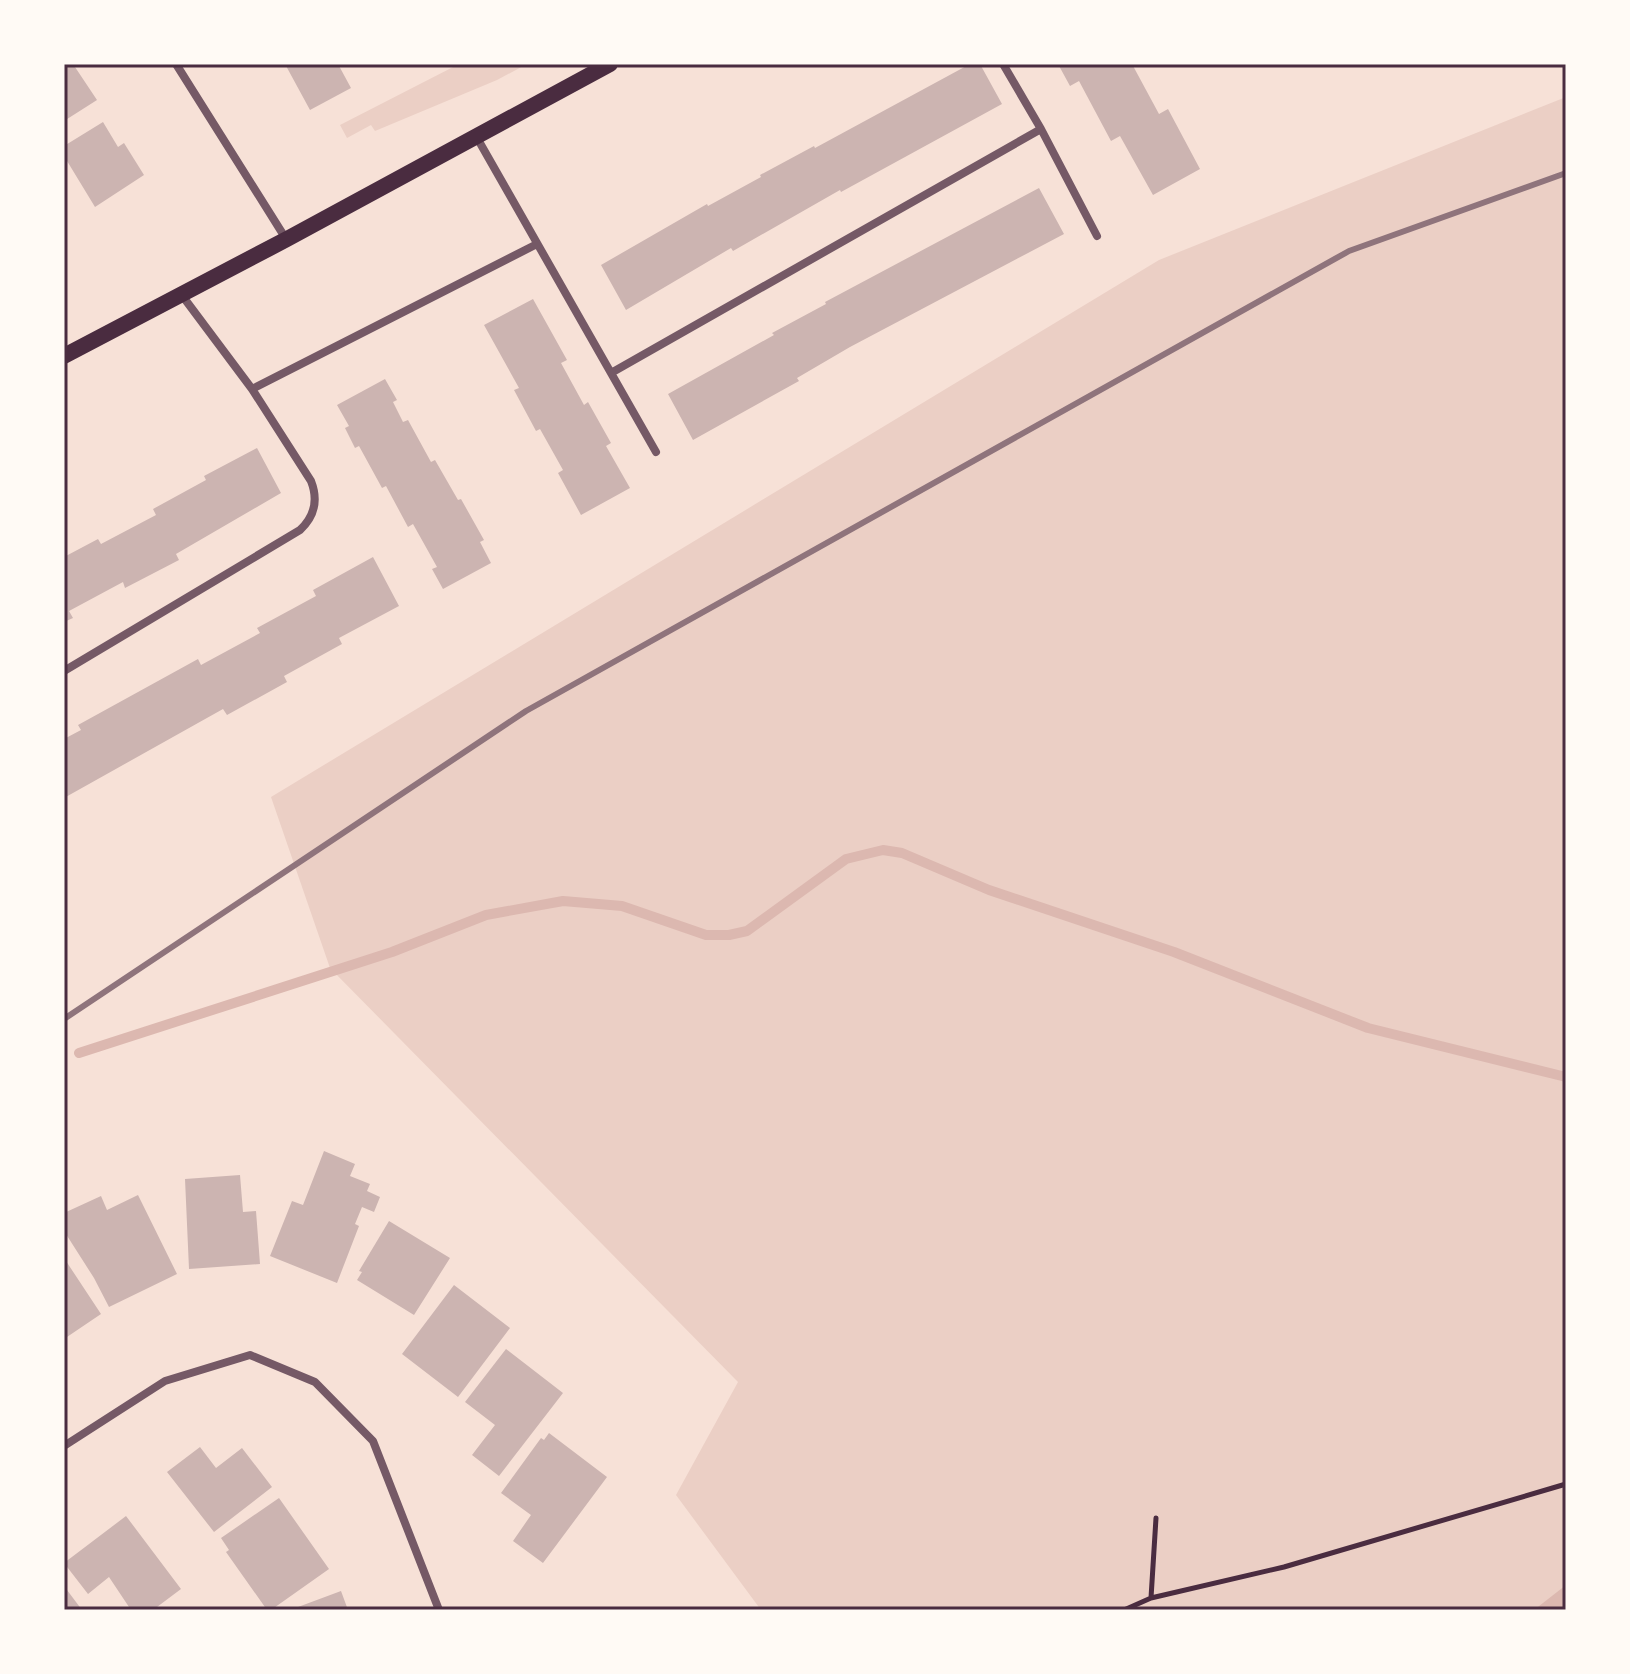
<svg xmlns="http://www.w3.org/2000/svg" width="1630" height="1674" font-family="Barlow,sans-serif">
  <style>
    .green { fill: #ebcfc5 }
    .water { fill: #dcb8b0 }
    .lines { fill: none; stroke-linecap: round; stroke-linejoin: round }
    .stream { stroke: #dcb8b0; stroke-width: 10 }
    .building { fill: #ccb4b1 }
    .path { stroke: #4a2c40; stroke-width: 5 }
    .minor { stroke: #755966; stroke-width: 8 }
    .secondary { stroke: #4a2c40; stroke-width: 16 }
    .rail { stroke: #8f747c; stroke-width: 6 }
    .neatline { fill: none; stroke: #4a2c40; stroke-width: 3 }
  </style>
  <rect width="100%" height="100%" fill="#f7e1d7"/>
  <path class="green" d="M459 64H527L497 80 375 131 371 125 347 138 340 125Z
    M1566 97V1610H761L676 1495 738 1382 330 968 271 797 1159 260Z"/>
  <path class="water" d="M1566 1585V1610H1534Z"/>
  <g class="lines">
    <path class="stream" d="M79 1053 392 952 486 915 563 901 622 906 706 935H729L747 931 846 859 883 850 902 853 989 890 1174 952 1368 1028 1566 1077"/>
  </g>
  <path class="building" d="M64 64H73L97 100 64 121Z
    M285 64H338L351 88 310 110Z
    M970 64H980L1002 104 841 192 840 190 733 251 731 248 626 310 601 265 707 204 708 206 761 177 760 175 814 146 815 148Z
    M1058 64H1132L1159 114 1168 109 1200 169 1153 195 1120 136 1111 141 1079 81 1070 86Z
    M103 122 118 147 124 143 144 175 95 207 64 156V146Z
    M1039 188 1064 234 850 347 797 378 799 381 693 440 668 394 774 335 772 333 826 304 825 302Z
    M533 299 567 360 561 363 584 405 588 402 611 443 606 446 630 488 581 515 558 473 563 470 540 429 536 431 514 390 519 388 484 325Z
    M385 379 397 400 393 402 403 422 408 420 431 462 435 460 458 500 461 499 484 540 480 542 491 563 443 589 432 569 437 567 413 524 408 527 386 486 382 488 359 446 355 448 345 428 349 426 337 405Z
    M257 448 281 493 176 554 179 560 125 588 123 582 69 611 73 618 64 622V557L98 539 101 544 156 515 153 509 206 480 204 476Z
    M373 557 399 606 339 638 342 644 284 676 287 682 227 715 223 709 64 798V739L81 730 78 725 198 659 201 665 260 633 257 628 316 596 313 590Z
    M324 1151 355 1164 350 1176 370 1184 367 1191 380 1197 374 1212 362 1207 355 1224 359 1226 337 1283 270 1256 292 1201 303 1205Z
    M240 1175 243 1212 256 1211 260 1264 189 1269 185 1179Z
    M138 1195 177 1274 109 1307 94 1278 64 1231V1213L101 1196 107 1210Z
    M389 1221 450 1258 414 1315 357 1280 362 1272 359 1271Z
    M64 1258 101 1314 64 1339Z
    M454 1285 510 1328 458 1397 402 1354Z
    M506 1349 563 1393 499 1476 472 1455 495 1425 465 1402Z
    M549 1433 607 1477 543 1563 513 1541 531 1515 501 1493 541 1438 544 1440Z
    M200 1447 216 1468 242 1448 272 1487 214 1532 167 1472Z
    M279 1498 329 1569 271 1610H267L226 1552 229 1550 221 1538Z
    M126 1516 181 1589 153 1610H131L109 1577 88 1594 64 1563Z
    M64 1586 82 1610H64Z
    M341 1591 348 1610H299L298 1607Z"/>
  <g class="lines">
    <path class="path" d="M1151 1598 1156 1518
      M1124 1610 1151 1598 1284 1567 1566 1484"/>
    <path class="minor" d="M176 64 286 239
      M1003 64 1041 129 1097 236
      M476 136 611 373 1041 129
      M611 373 656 452
      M252 389 537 244
      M64 671 300 530C315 516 318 499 311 481L252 389 181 294
      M64 1446 165 1381 250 1355 315 1382 373 1441 439 1610"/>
    <path class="secondary" d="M64 356 287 239 610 64"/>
    <path class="rail" d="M64 1019 526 711 1349 251 1566 173"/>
  </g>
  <rect width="1630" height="1674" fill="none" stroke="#fffaf5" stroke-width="132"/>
  <rect x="66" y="66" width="1498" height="1542" class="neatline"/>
</svg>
